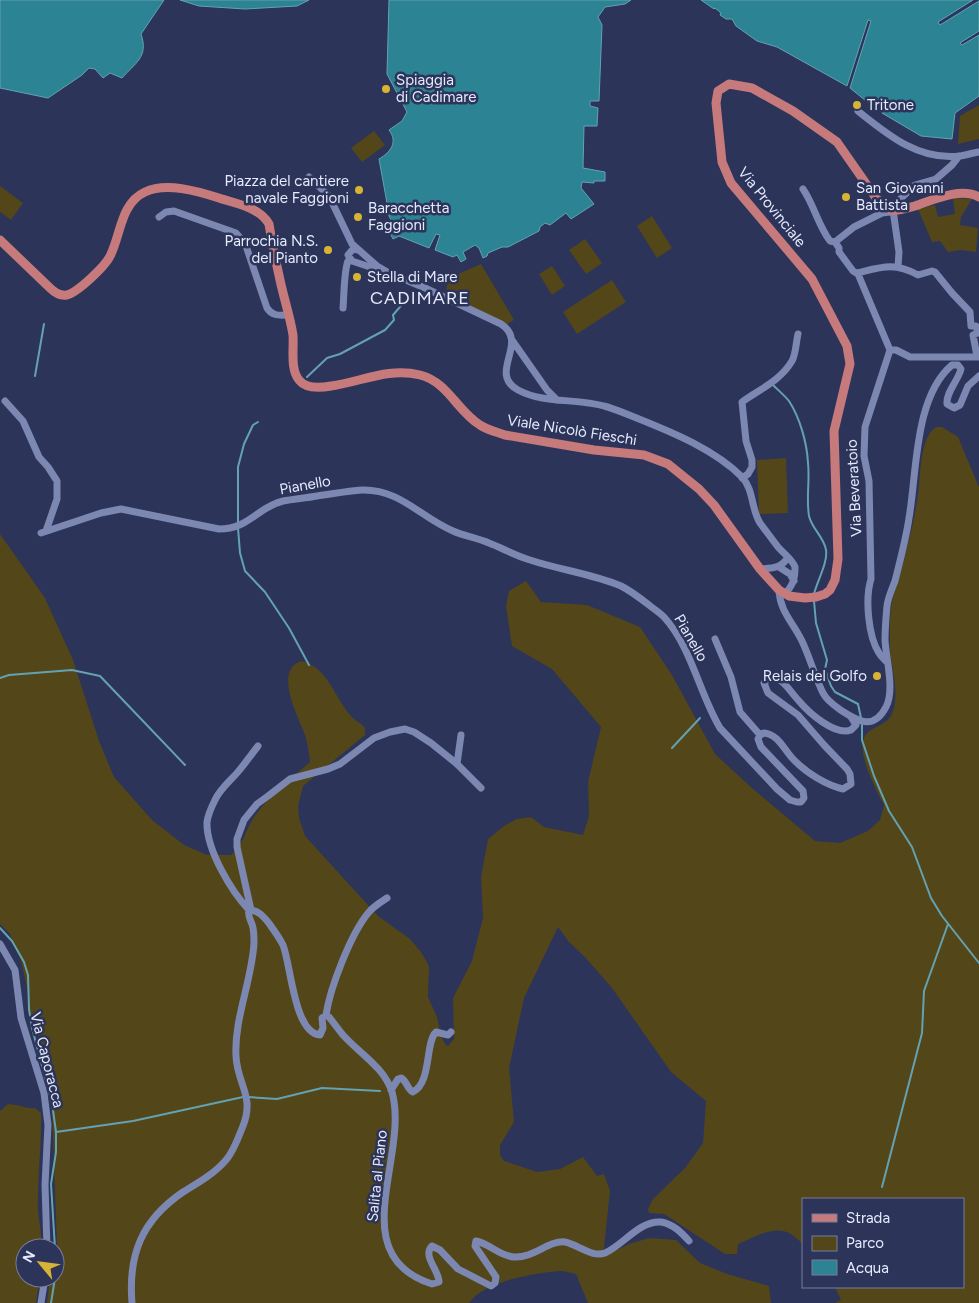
<svg xmlns="http://www.w3.org/2000/svg" width="979" height="1303" font-family="Figtree,sans-serif">
  <style>
    .green { fill: #534619 }
    .water { fill: #2c8393; stroke: #64a2b3 }
    .lines { fill: none; stroke-linecap: round; stroke-linejoin: round }
    .stream { stroke: #64a2b3; stroke-width: 2 }
    .minor { stroke: #7c88b2; stroke-width: 7 }
    .major { stroke: #c67a7b; stroke-width: 9 }
    .poi-dot { fill: #d8b434; stroke: #2c3459; stroke-width: 2 }
    .labels { text-anchor: middle; dominant-baseline: central; stroke-width: 5; stroke-linejoin: round; paint-order: stroke }
    .poi-label { font-size: 15px; fill: #e5eafd; stroke: #2c3459; text-anchor: start }
    .street-label { font-size: 15px; fill: #e5eafd; stroke: #2c3459 }
    .quarter-label { font-size: 18px; letter-spacing: 1px; fill: #e5eafd; stroke: #2c3459 }
  </style>
  <rect width="100%" height="100%" fill="#2c3459"/>
  <path class="green" d="M979 105V139L958 144 960 116Z
    M374 131 385 145 362 162 351 148Z
    M0 186 23 203 11 220 0 212Z
    M953 198 972 199 961 217 960 225 978 228 976 252 961 250 948 252 940 241 932 242 918 209 935 205 938 217 955 214Z
    M652 216 672 248 657 258 637 226Z
    M585 239 602 263 586 274 569 250Z
    M481 264 514 320 507 324 445 294 449 278Z
    M552 266 565 286 552 295 539 274Z
    M612 280 626 302 577 334 563 312Z
    M936 427H942L958 437 979 487V1303H835L841 1300 835 1287H963V1199H803V1245C782 1219 763 1234 738 1244L737 1254H725L664 1214 649 1213 648 1209 653 1199 685 1168 703 1143 706 1101 671 1072 612 988 584 956 569 942 558 927 524 998 509 1068 514 1122 500 1145V1155L504 1161 537 1172 560 1169 583 1157 597 1176 604 1174 610 1191 603 1257 629 1244 649 1238 676 1240 700 1263 727 1274 769 1286 771 1303H588L576 1274C571 1273 565 1271 560 1271 535 1273 484 1281 469 1303H47L50 1278H55L57 1245 52 1109 38 1035 29 1015 28 992 21 961 10 934 0 924V534L45 598 73 660 99 741 114 777 152 820 184 845 207 855H231C245 844 246 826 257 813 271 794 292 778 310 762 309 754 308 744 305 735 299 718 272 669 302 661 329 668 335 700 353 718 357 722 362 724 365 728V735L303 786 298 806 299 818 305 836 378 916 410 939 421 952 429 966 428 997 437 1017 441 1036 445 1044 448 1046 454 1039 453 998 472 961 483 918 481 877 488 839 504 826 517 819 531 817 544 827 583 835 589 816 588 782 601 727 552 669 512 646 506 606 509 591 526 581 541 602 587 605 640 627 672 675 715 754 753 789 815 841 840 843 868 831 880 820 884 805C876 790 859 757 863 741 866 726 885 728 892 714 900 694 892 671 890 650 890 637 889 622 891 609 892 596 897 584 901 572 907 549 913 525 917 502 921 483 918 438 936 427Z
    M786 458 788 513 759 514 757 460Z
    M8 1104C17 1104 26 1109 35 1108L41 1113C42 1145 37 1178 38 1210 39 1223 42 1235 42 1248H25V1278H40L36 1303H0V1111Z"/>
  <path class="water" d="M0 0H164L141 34C149 57 135 63 122 78L110 73 103 78 95 69 89 68 82 75 48 98 0 88Z
    M180 0H309L297 6 245 9 199 6Z
    M389 0H631L625 4 605 7 598 17 602 25 599 101H590V106L598 108 597 126H584L583 168 605 172V181H594V183L582 182 581 188 594 204 571 219 566 213 550 225 545 223 540 227 539 231 508 247H502L488 253 487 256 483 258 479 248 475 245 463 252 466 259 461 262 457 255 453 257 435 250 440 235 436 234 429 248 399 236 393 239 390 233 396 230 387 212V203L379 159C391 152 398 142 389 130L402 121 407 112 387 74Z
    M701 0H973L938 22 940 25 979 1V31L960 43 962 45 979 35V96L955 113 952 139 921 136 882 113 887 102 882 99 876 109 850 88 871 21 868 20 847 86 777 47 757 41 736 26 732 19H726L720 15 721 13 715 8 714 9Z"/>
  <g class="lines">
    <path class="stream" d="M35 376 44 324
      M307 377 327 358 340 354 385 330 394 320 393 315 412 293
      M773 385C778 390 785 396 789 401 800 418 807 443 808 463 810 481 806 498 809 516 812 529 824 537 826 550 828 563 817 581 814 594
      M238 524V467L244 444 253 425 258 422
      M238 528 240 553 245 571 265 592 289 628 309 665
      M814 601 816 623 827 660 825 669 831 686 835 692 858 704 861 718
      M0 678 9 675 72 670 100 676 185 765
      M862 723V740L874 776 889 811 912 847 931 898 942 916 979 963
      M672 748 700 718
      M0 928 12 941 24 962 28 975 29 1009 32 1028 52 1103 56 1132V1152L51 1184 55 1248
      M248 1097 277 1099 322 1088 380 1091
      M56 1132 133 1121 243 1097
      M882 1187 922 1033 924 991 948 924
      M51 1303 55 1278"/>
    <path class="minor" d="M858 111C888 135 919 161 960 156 966 155 973 153 979 152
      M309 177 329 196 352 244 377 266 389 273 425 288 501 324C530 343 487 373 518 390 544 404 576 398 604 406 616 409 628 415 639 419 674 433 715 450 742 477 754 490 751 509 760 523 766 531 772 539 778 547 784 554 792 559 795 567 795 579 793 585 785 594
      M803 189C814 205 818 225 830 241L835 242 839 248V252L853 271 858 274 890 350 865 427 864 456 869 481 871 579C865 598 868 636 879 653 881 657 884 659 887 662
      M893 210 895 204 915 185 936 179 952 165 959 156
      M893 210 899 252 898 267
      M159 217 166 212 174 211 236 233 245 243 267 308C273 317 280 315 289 315
      M835 242 854 227 882 213 890 212 893 210
      M358 250 353 249 348 255 352 261 379 270
      M857 273C882 267 894 262 918 275L932 271 935 272 952 293 970 312 971 326H976L978 333 973 335 977 356
      M343 308C344 297 344 270 348 261H352
      M512 340 547 390 557 400
      M890 350H896L910 357H979
      M5 401 23 421 39 457 48 467 57 481V499L46 531
      M742 478 748 474 752 467V460L746 441 742 402C760 389 780 381 792 361 796 354 796 342 798 334
      M41 533 101 513 121 509 219 529C249 529 256 508 283 501 294 499 306 498 317 496 332 494 347 491 362 490 400 489 420 517 453 531 464 536 477 538 489 543 502 548 516 556 530 560 560 570 593 574 621 586 631 591 640 598 649 605 654 609 660 613 664 617 692 648 699 693 720 728L777 789 790 800 797 802H801L804 798 803 791 761 747 758 739 760 735 764 733C780 735 784 751 795 761 807 773 826 785 843 789L851 784 850 774 847 769 824 745 798 715 768 693 764 683 770 677C783 677 790 692 799 701 809 713 835 736 851 730L856 725 851 717
      M779 567 790 574 794 581
      M760 569C772 568 781 569 788 557
      M779 590C780 612 793 622 802 641 810 658 815 677 823 693 827 701 835 706 842 711 859 722 874 730 886 707 895 690 886 659 885 640 885 629 886 617 887 606 888 597 892 589 895 581 900 561 906 539 909 518 917 473 914 397 952 365H958L961 369C958 381 946 392 947 404L954 408 960 405 968 386 979 376
      M715 639 731 677 740 712 760 735
      M457 764 461 735
      M249 910C258 910 263 916 268 922 273 929 279 937 283 945 291 965 294 1033 320 1035L323 1028 322 1018 326 1015 329 1017C334 1023 338 1029 343 1035 359 1053 384 1067 392 1092 410 1156 342 1255 432 1284L439 1282C439 1270 422 1256 432 1246L440 1250 458 1269 491 1286 495 1283 496 1277 475 1246 476 1241C490 1244 500 1256 514 1257 534 1258 549 1240 565 1242 577 1244 592 1258 605 1253 622 1246 640 1220 661 1222 673 1224 681 1232 689 1241
      M249 910C231 891 206 849 207 822 208 814 212 806 215 800 220 789 229 782 237 773 244 765 251 755 258 746
      M251 910 237 847V839L244 820 257 804 268 796 290 779 328 769 340 764 374 738 390 732 405 729 414 732 431 743 457 764 481 788
      M0 944 15 970 21 1018 44 1093 48 1125 45 1185 47 1248
      M326 1015C330 988 351 933 369 912 374 906 381 902 387 898
      M391 1090 398 1079 401 1078C407 1081 407 1089 413 1092 432 1082 425 1042 436 1032L448 1035 451 1032
      M41 1303 45 1278
      M132 1303C128 1254 142 1220 183 1192 198 1183 214 1174 226 1160 234 1151 238 1138 243 1126 255 1096 237 1084 236 1056 234 1019 252 980 254 943 254 938 254 933 253 928 252 921 247 917 249 910"/>
    <path class="major" d="M0 240 50 288C54 292 60 296 67 295 78 292 107 265 111 254 121 233 121 203 145 192 166 182 197 191 219 198 237 204 259 207 269 224 272 243 276 262 280 280 284 299 290 316 293 335 294 349 290 369 299 380 306 389 320 388 331 386 361 382 388 367 420 375 448 382 457 411 480 425 487 430 497 432 505 435L594 450 644 455 668 464 699 489 714 505 760 569 779 590 789 596 805 598 816 597 825 594 830 590 835 580 838 559 834 431 850 364 847 346 812 279 731 183 722 162 716 103 718 91 729 84 752 88 793 111 837 142 876 198C881 203 885 208 892 210 899 211 908 208 915 206 933 200 960 187 979 197"/>
  </g>
  <g class="poi-dot">
    <circle cx="386" cy="89" r="5"/>
    <circle cx="857" cy="105" r="5"/>
    <circle cx="359" cy="190" r="5"/>
    <circle cx="846" cy="197" r="5"/>
    <circle cx="358" cy="217" r="5"/>
    <circle cx="328" cy="250" r="5"/>
    <circle cx="357" cy="277" r="5"/>
    <circle cx="877" cy="676" r="5"/>
  </g>
  <g class="labels">
    <g class="poi-label">
      <text x="396" y="80">Spiaggia<tspan x="396" dy="17">di Cadimare</tspan></text>
      <text x="867" y="105">Tritone</text>
      <text x="349" y="181" text-anchor="end">Piazza del cantiere<tspan x="349" dy="17">navale Faggioni</tspan></text>
      <text x="856" y="188">San Giovanni<tspan x="856" dy="17">Battista</tspan></text>
      <text x="368" y="208">Baracchetta<tspan x="368" dy="17">Faggioni</tspan></text>
      <text x="318" y="241" text-anchor="end">Parrochia N.S.<tspan x="318" dy="17">del Pianto</tspan></text>
      <text x="367" y="277">Stella di Mare</text>
      <text x="867" y="676" text-anchor="end">Relais del Golfo</text>
    </g>
    <g class="street-label">
      <text transform="translate(772 207) rotate(51)">Via Provinciale</text>
      <text transform="translate(572 430) rotate(9)">Viale Nicolò Fieschi</text>
      <text transform="translate(305 485) rotate(-10)">Pianello</text>
      <text transform="translate(854 488) rotate(-93)">Via Beveratoio</text>
      <text transform="translate(691 638) rotate(60)">Pianello</text>
      <text transform="translate(47 1060) rotate(76)">Via Caporacca</text>
      <text transform="translate(377 1176) rotate(-84)">Salita al Piano</text>
    </g>
    <g class="quarter-label">
      <text x="420" y="298">CADIMARE</text>
    </g>
  </g>
  <rect x="802" y="1198" width="162" height="90" fill="#2c3459" stroke="#767d9b"/>
  <rect x="812" y="1214" width="25" height="8" fill="#c67a7b" stroke="#767d9b"/>
  <text x="846" y="1223" font-size="15" fill="#e5eafd">Strada</text>
  <rect x="812" y="1236" width="25" height="15" fill="#534619" stroke="#767d9b"/>
  <text x="846" y="1248" font-size="15" fill="#e5eafd">Parco</text>
  <rect x="812" y="1260" width="25" height="15" fill="#2c8393" stroke="#767d9b"/>
  <text x="846" y="1273" font-size="15" fill="#e5eafd">Acqua</text>
  <g transform="translate(40 1263) rotate(299)"><circle r="24" fill="#2c3459" stroke="#767d9b"/>
  <path d="M0-4L9 19L0 12L-9 19Z" fill="#d8b434"/>
  <text y="-8" font-size="14" font-weight="bold" text-anchor="middle" fill="#e5eafd">N</text>
  </g>
</svg>
